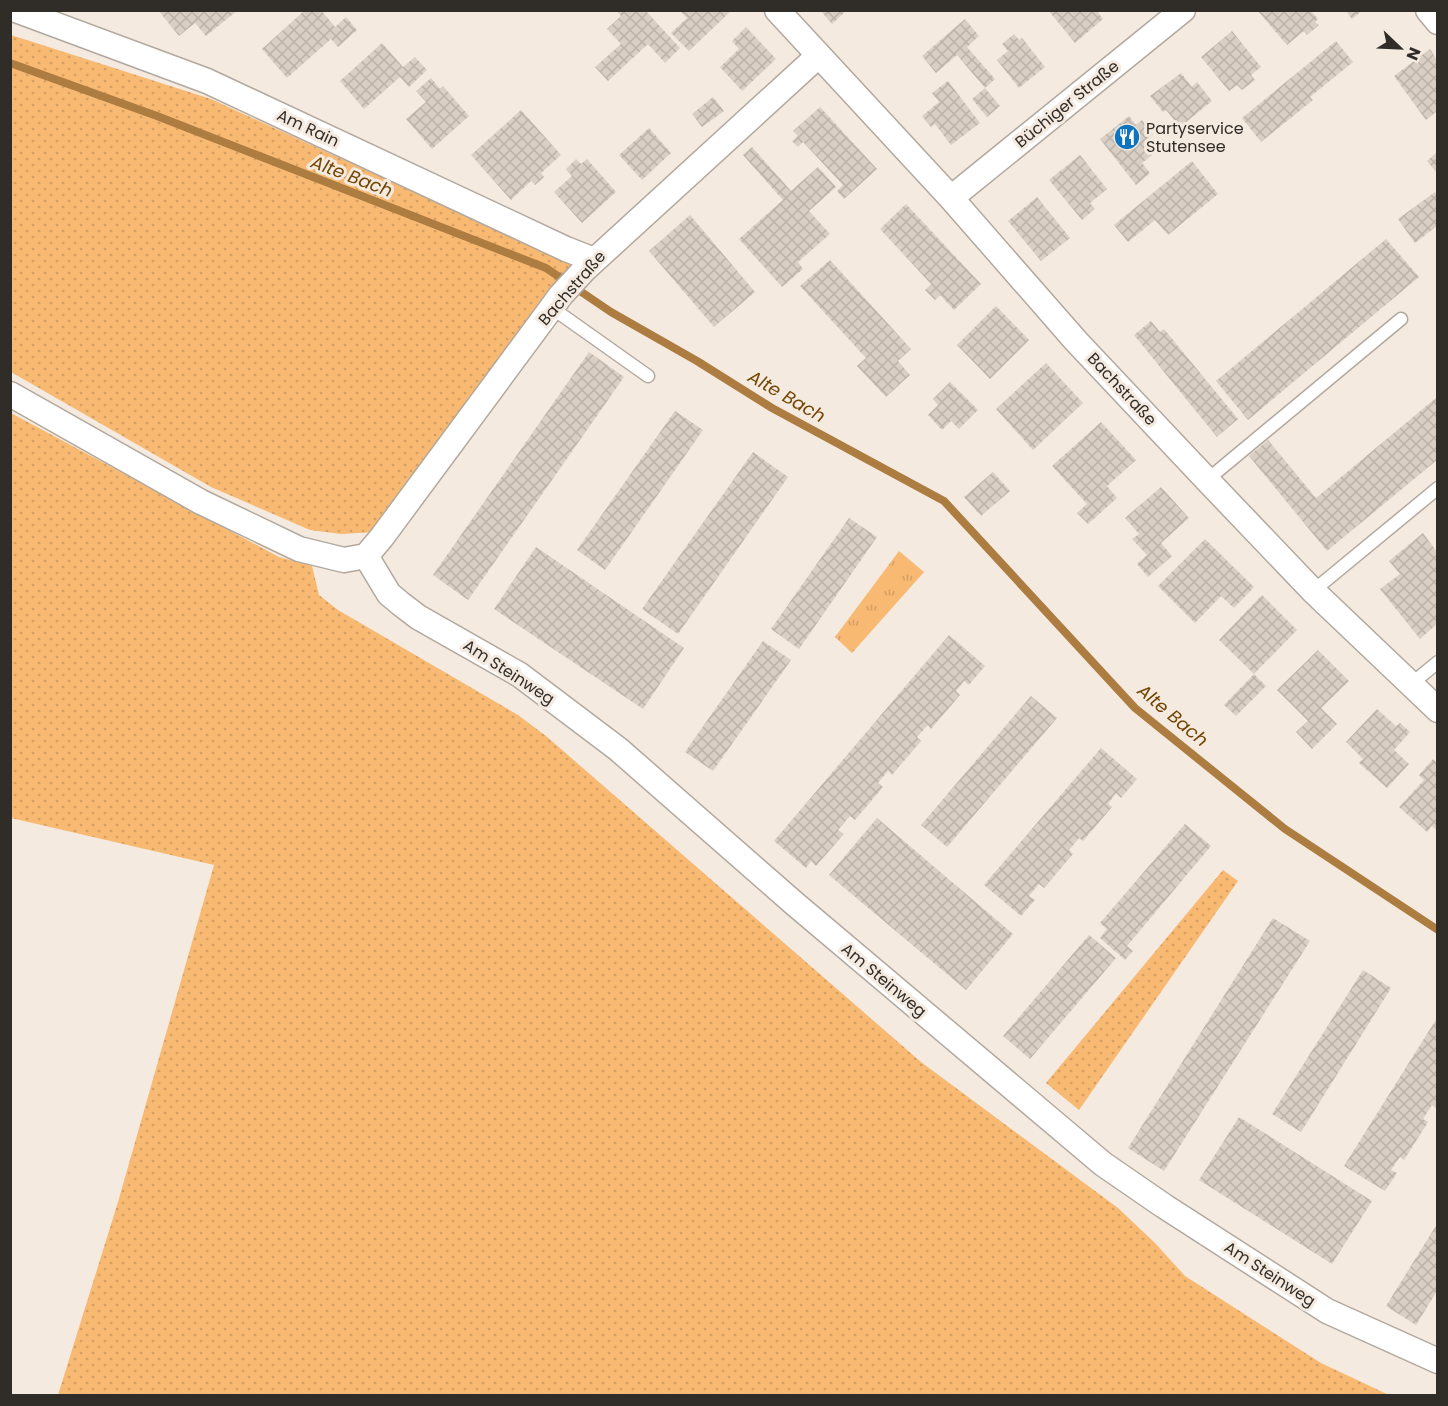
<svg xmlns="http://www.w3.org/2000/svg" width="1448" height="1406" font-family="Poppins,sans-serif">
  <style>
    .grass { fill: url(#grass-dots) }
    .park { fill: url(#park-tufts) }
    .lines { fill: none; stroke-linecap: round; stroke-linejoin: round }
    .stream { stroke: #ad7c41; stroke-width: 8 }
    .building { fill: url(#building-cross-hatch) }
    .service-casing { stroke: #b2a89e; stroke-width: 15 }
    .minor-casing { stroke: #b2a89e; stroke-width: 27 }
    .service { stroke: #fff; stroke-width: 12 }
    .minor { stroke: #fff; stroke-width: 24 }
    .labels { text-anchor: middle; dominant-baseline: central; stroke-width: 6; stroke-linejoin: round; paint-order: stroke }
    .street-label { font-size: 16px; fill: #302c28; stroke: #f4eadf }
    .poi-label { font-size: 16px; fill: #302c28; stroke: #f4eadf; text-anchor: start }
    .water-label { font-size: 18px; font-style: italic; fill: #724602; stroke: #f4eadf }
  </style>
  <defs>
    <pattern id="grass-dots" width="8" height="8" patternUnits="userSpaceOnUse" patternTransform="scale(1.5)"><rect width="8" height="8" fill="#f8b972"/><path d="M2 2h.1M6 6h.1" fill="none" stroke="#d59f63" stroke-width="1.8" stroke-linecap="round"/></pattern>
    <pattern id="park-tufts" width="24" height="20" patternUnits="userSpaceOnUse" patternTransform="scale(1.5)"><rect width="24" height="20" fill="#f8b972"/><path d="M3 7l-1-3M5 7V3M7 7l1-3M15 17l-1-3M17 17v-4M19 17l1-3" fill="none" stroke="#d59f63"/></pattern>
    <pattern id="building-cross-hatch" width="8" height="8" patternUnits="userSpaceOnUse" patternTransform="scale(1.5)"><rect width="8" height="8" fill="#d9cfc4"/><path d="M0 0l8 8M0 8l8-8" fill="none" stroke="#bbb2a8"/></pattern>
  </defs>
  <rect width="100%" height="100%" fill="#f4eadf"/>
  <path class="grass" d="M11 35 211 99 573 265 376 532 341 534 310 530 211 487 11 372Z
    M11 413 279 557 312 566 319 595 338 610 518 715 546 736 921 1062 1118 1208 1155 1243 1185 1276 1321 1363 1389 1395H58L118 1202 214 865 11 818Z
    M1223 870 1238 881 1079 1110 1046 1083Z"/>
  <path class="park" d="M899 551 924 572 852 653 835 637Z"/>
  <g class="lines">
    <path class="stream" d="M10 63 157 116 546 268 611 312 697 361 772 408 944 501 1135 708 1285 829 1438 930"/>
  </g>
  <path class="building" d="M158 10H238L206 36 195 23 179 36Z
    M305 10H321L335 27 346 17 357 30 338 47 331 39 287 78 262 49Z
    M616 10H645L680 48 665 63 648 44 608 81 595 67 621 44 607 29 621 16Z
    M679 10H732L689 51 671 33 687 18Z
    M820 10H847L832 24Z
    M1048 10H1096L1103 19 1075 43Z
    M1257 10H1310L1318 19 1315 22 1319 25 1307 35 1304 31 1287 45Z
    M1345 10H1363L1352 19Z
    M965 19 979 36 967 47 995 79 985 88 1000 106 987 117 972 99 985 88 957 55 936 73 922 56Z
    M746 27 776 59 742 91 720 67 739 49 732 41Z
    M1232 31 1261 67 1251 75 1255 80 1242 90 1237 85 1229 91 1201 57Z
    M1014 34 1019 40 1022 38 1045 67 1019 88 997 60 1008 51 1002 44Z
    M1336 41 1353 62 1310 97 1313 100 1261 142 1242 118Z
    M382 43 403 67 415 57 427 70 409 87 400 77 364 109 340 81Z
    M1430 49 1437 60V111L1426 120 1394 76Z
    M1181 73 1192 87 1197 82 1212 101 1180 127 1166 110 1163 112 1150 96Z
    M431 78 440 89 443 86 469 116 432 149 406 119 426 102 416 91Z
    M948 81 980 123 951 145 935 124 931 127 922 116 939 102 932 93Z
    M713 97 724 111 702 127 692 114Z
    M820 107 877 169 844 199 837 191 843 185 803 142 798 147 792 141 798 136 793 131Z
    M521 110 561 155 541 173 544 177 535 185 531 181 511 200 471 155Z
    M1129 116 1136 125 1142 120 1153 135 1147 139 1157 151 1142 163 1150 173 1136 185 1100 139Z
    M649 128 671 153 642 180 619 155Z
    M752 147 791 191 818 167 836 187 809 211 830 234 798 262 803 269 782 287 739 239 783 200 743 155Z
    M1437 152V173L1427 161Z
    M1080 155 1107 189 1090 203 1095 209 1082 220 1049 180Z
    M576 159 581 164 587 159 616 192 582 223 554 192 572 176 566 169Z
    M1192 161 1218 194 1168 235 1155 220 1128 242 1114 225Z
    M1435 192 1437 195V226L1415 243 1398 219Z
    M1037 197 1070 238 1041 261 1008 221Z
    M906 204 981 284 954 310 940 295 935 300 925 290 931 284 880 229Z
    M690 215 755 292 714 327 649 251Z
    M1386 239 1419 277 1248 420 1216 381Z
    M830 260 911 349 898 361 910 375 886 397 857 366 866 358 800 286Z
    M996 306 1029 340 990 379 957 345Z
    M1151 321 1160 332 1164 329 1238 419 1217 437 1134 335Z
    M589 352 624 377 468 600 433 575Z
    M1046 363 1083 403 1033 450 996 409Z
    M950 382 978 410 959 429 951 421 942 430 928 415 938 405 933 399Z
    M1437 397V460L1327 551 1249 456 1268 440 1316 498Z
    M675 411 703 430 605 570 577 550Z
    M1101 422 1136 460 1107 486 1117 498 1088 524 1077 513 1087 504 1052 466Z
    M753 452 788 477 678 634 642 609Z
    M993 472 1010 491 981 516 964 497Z
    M1161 487 1189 518 1161 543 1172 556 1148 577 1137 564 1147 555 1132 539 1139 534 1125 518Z
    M849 518 877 537 799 649 771 629Z
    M1423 533 1437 552V624L1420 639 1380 589 1400 574 1389 561Z
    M1205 539 1254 587 1234 608 1221 596 1195 623 1158 586Z
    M536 547 684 648 643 709 494 609Z
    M1262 595 1297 630 1254 674 1219 640Z
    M949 635 985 666 969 685 964 681 956 691 960 695 931 729 928 725 917 737 921 741 892 775 888 771 878 783 883 787 855 820 850 816 838 830 844 834 816 866 811 861 806 868 774 841Z
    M763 641 791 660 713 771 685 752Z
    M1318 650 1349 681 1321 708 1337 724 1312 749 1296 732 1308 721 1277 690Z
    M1254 674 1266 686 1236 716 1224 705Z
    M1031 696 1057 718 947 847 921 825Z
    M1377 709 1396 726 1400 723 1410 732 1394 750 1409 764 1387 788 1359 763 1363 759 1346 742Z
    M1101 748 1137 779 1121 798 1116 793 1108 804 1112 807 1083 841 1079 838 1069 850 1073 854 1044 888 1039 884 1029 896 1035 900 1021 916 984 885Z
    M1433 759 1437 763V831L1432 826 1427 832 1399 807 1424 780 1419 775Z
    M877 818 1013 934 966 990 829 875Z
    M1185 824 1211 846 1127 946 1133 951 1125 960 1100 938 1107 929 1100 923Z
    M1273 918 1310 941 1164 1171 1128 1148Z
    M1089 935 1116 958 1030 1059 1003 1036Z
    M1363 970 1391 988 1301 1132 1272 1114Z
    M1437 1018V1106L1436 1108 1432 1105 1423 1119 1428 1122 1404 1160 1400 1157 1391 1170 1397 1173 1385 1191 1344 1166Z
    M1239 1117 1372 1201 1332 1264 1199 1180Z
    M1437 1224V1291L1416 1325 1386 1306Z"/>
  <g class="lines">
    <g class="service-casing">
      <path id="service" d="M552 308 648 376
        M1207 480 1401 319
        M1313 591 1438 488
        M1410 685 1438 662"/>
    </g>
    <g class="minor-casing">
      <path id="minor" d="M16 10 207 81 566 249 594 260
        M777 10 951 198 1076 341 1207 480 1313 591 1438 710
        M1428 10 1438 22
        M951 198 1183 10
        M10 394 201 502 299 549 344 560 366 556
        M366 556 389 594 401 604 418 617 520 675 618 749 795 904 1103 1164 1164 1206 1327 1311 1438 1361
        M366 556 382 537 561 295 584 270 818 56"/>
    </g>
    <use href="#service" class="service"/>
    <use href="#minor" class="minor"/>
  </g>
  <defs>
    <g id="restaurant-disc" transform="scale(1.35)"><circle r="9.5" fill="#0e74c0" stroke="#f4eadf"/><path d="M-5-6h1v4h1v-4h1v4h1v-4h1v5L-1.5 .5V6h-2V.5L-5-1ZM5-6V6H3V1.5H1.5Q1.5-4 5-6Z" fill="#fff"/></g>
  </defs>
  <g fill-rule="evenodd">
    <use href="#restaurant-disc" x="1127" y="137"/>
  </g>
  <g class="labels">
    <g class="street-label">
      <text transform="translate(1067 104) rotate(-39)">Büchiger Straße</text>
      <text transform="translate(308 128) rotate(25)">Am Rain</text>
      <text transform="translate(572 288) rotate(-49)">Bachstraße</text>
      <text transform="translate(1122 389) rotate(47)">Bachstraße</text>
      <text transform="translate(509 672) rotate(33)">Am Steinweg</text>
      <text transform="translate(884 980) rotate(40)">Am Steinweg</text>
      <text transform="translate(1270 1274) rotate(33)">Am Steinweg</text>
    </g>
    <g class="poi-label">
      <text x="1146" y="128">Partyservice<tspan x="1146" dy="18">Stutensee</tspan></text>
    </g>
    <g class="water-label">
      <text transform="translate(352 176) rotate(21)">Alte Bach</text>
      <text transform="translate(787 396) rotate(30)">Alte Bach</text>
      <text transform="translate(1173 715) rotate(40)">Alte Bach</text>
    </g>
  </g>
  <rect width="1448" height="1406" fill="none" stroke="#302c28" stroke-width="24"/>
  <g transform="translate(1400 48) rotate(113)" stroke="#f4eadf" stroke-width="4.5" paint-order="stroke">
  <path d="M0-4.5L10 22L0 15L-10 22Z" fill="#302c28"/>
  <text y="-9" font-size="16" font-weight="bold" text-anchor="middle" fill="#302c28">N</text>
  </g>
</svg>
